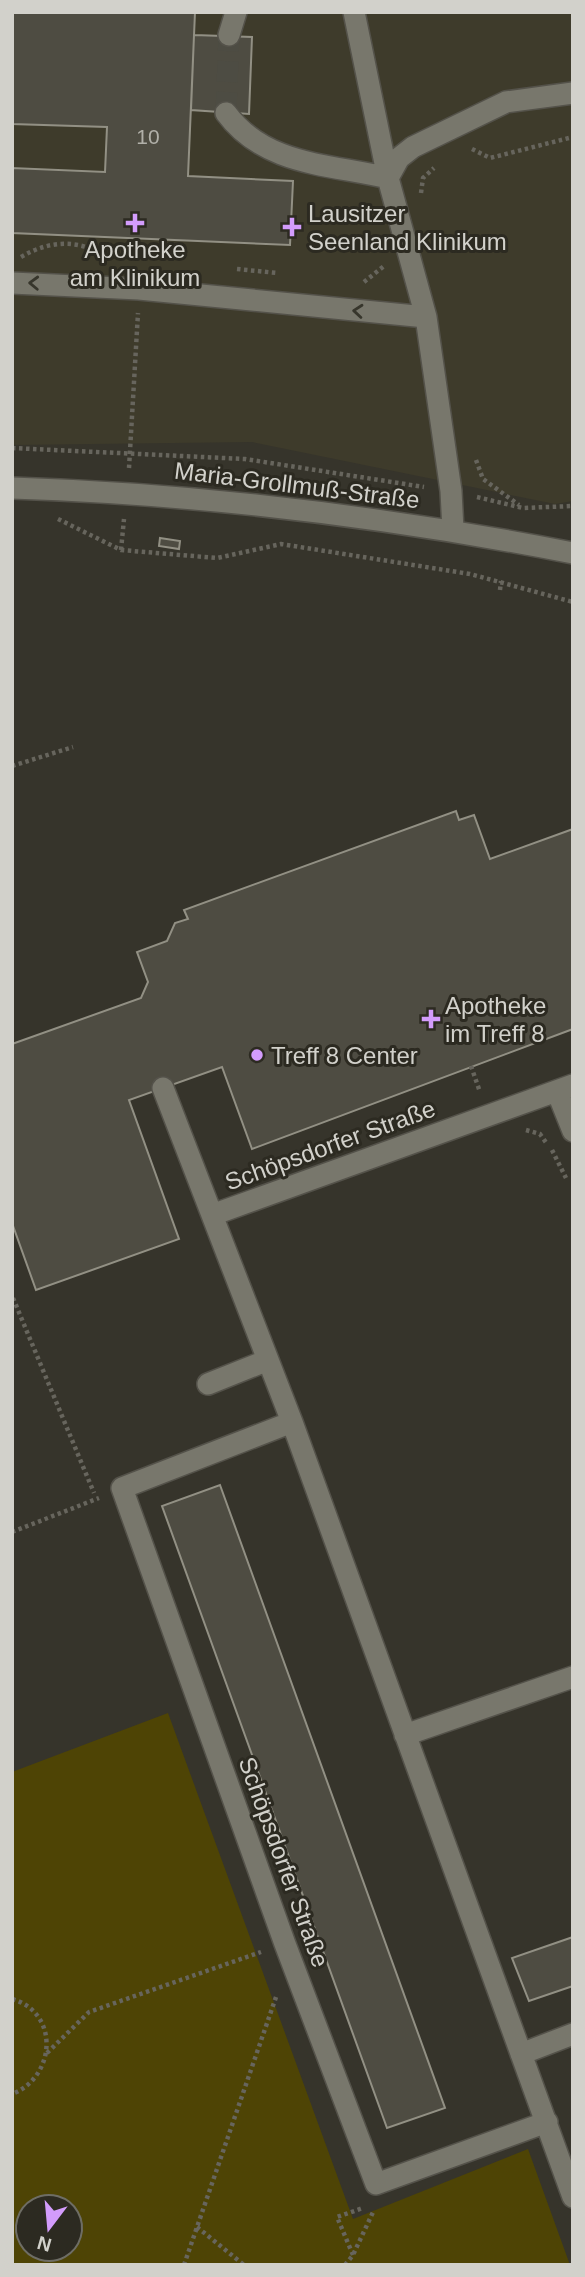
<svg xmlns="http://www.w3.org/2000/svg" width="585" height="2277" font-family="Helvetica,sans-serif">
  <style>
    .built { fill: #3e3b2b }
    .green { fill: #4e4405; fill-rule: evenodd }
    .building { fill: #4e4c42; stroke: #929084; stroke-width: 2 }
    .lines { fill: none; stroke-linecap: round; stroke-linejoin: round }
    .minor-tunnel { stroke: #4d4c43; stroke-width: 21; stroke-dasharray: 21 10; stroke-linecap: butt }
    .minor-casing { stroke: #54524a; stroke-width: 24 }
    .path { stroke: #67655d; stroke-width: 4.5; stroke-dasharray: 3.5 3.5; stroke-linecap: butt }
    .minor { stroke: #78776c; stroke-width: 21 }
    .oneway { stroke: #37362c }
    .poi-dot { fill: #d39cfc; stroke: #2c2a21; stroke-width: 2.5 }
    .labels { text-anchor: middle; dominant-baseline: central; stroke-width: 6; stroke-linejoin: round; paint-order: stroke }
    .number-label { font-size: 21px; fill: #b1b0a9 }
    .poi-label { font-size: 24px; fill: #d2d1cb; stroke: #2c2a21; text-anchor: start }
    .street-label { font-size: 24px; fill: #d2d1cb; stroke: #2c2a21 }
  </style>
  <rect width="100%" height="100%" fill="#36342b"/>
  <path class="built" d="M12 12H573V501L555 504 252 442 12 445Z"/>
  <path class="green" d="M168 1713 353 2219 528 2149 570 2265H12V1772ZM28 2207H70V2249H28Z"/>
  <path class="building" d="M12 12H195L188 176 293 181 290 245 12 233V168L105 172 107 127 12 124Z
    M194 35 252 37 249 114 191 110Z
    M160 538 180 541 179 549 159 546Z
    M456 811 459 820 474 815 490 859 573 829V1029L252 1149 222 1067 129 1100 179 1239 36 1290 12 1223V1044L141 998 148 982 137 952 167 941 175 923 188 919 184 910Z
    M220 1485 445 2108 387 2128 162 1506Z
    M573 1937V1986L529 2001 512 1958Z"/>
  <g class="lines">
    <path class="minor-tunnel" d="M226 113 229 35"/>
    <g class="minor-casing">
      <path id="minor" d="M229 35 236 12
        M226 113C265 166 330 164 388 178L354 12
        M12 283 139 289 426 317
        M12 488C200 494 388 517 573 553
        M453 530 451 491 426 317 388 178 399 158 413 147 506 102 573 93
        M573 1085 212 1215 292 1422 573 2197
        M163 1088 212 1215
        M557 1091 573 1131
        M208 1384 268 1360
        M292 1422 122 1488 285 1944 376 2184 547 2122
        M405 1735 573 1677
        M521 2054 573 2034"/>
    </g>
    <path class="path" d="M472 149 490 158 573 137
      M421 193 423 178 434 168
      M21 257C53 238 83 240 113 260
      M237 269 277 273
      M364 282 384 266
      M12 448 245 459 424 487
      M476 460 483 479 519 505
      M129 468 138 313
      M477 497 523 508 573 506
      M58 519 121 550 217 558 281 544 470 574 573 602
      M121 550 124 519
      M500 590 501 581
      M12 766 73 747
      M471 1066 480 1092
      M526 1130 540 1134 547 1144
      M552 1150 566 1178
      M13 1298 94 1493
      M12 1532 99 1498
      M12 1999C61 2013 55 2078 12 2094
      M47 2053 89 2012 261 1952
      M197 2227 244 2265
      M353 2255 337 2217 363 2208
      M184 2265 276 1997
      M345 2265 353 2255 374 2210"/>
    <use href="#minor" class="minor"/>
  </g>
  <defs><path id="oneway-chevron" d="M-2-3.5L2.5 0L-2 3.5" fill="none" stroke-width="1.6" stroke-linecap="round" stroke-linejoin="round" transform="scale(1.75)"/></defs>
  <g class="oneway">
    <use href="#oneway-chevron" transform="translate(34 283) rotate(-178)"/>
    <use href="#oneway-chevron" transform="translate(358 311) rotate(-175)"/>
  </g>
  <g class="poi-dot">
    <path d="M131.5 212.5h7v7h7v7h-7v7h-7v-7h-7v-7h7z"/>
    <path d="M288.5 216.5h7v7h7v7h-7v7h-7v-7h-7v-7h7z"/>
    <path d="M427.5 1008.5h7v7h7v7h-7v7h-7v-7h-7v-7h7z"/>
    <circle cx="257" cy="1055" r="7"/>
  </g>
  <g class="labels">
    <g class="number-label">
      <text x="148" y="136">10</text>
    </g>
    <g class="poi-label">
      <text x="308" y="213">Lausitzer<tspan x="308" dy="28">Seenland Klinikum</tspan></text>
      <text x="135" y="249" text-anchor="middle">Apotheke<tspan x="135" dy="28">am Klinikum</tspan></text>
      <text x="445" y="1005">Apotheke<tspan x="445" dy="28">im Treff 8</tspan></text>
      <text x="271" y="1055">Treff 8 Center</text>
    </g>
    <g class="street-label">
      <text transform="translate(297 485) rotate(7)">Maria-Grollmuß-Straße</text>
      <text transform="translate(330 1145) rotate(-20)">Schöpsdorfer Straße</text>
      <text transform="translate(284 1862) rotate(70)">Schöpsdorfer Straße</text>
    </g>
  </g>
  <rect width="585" height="2277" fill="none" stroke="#d2d1cb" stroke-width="28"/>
  <g transform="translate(49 2228) rotate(196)"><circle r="33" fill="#2c2a21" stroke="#6e6d65" stroke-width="2"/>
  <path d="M0-5L12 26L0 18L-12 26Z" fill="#d39cfc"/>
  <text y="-10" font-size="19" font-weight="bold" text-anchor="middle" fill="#d2d1cb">N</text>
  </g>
</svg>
